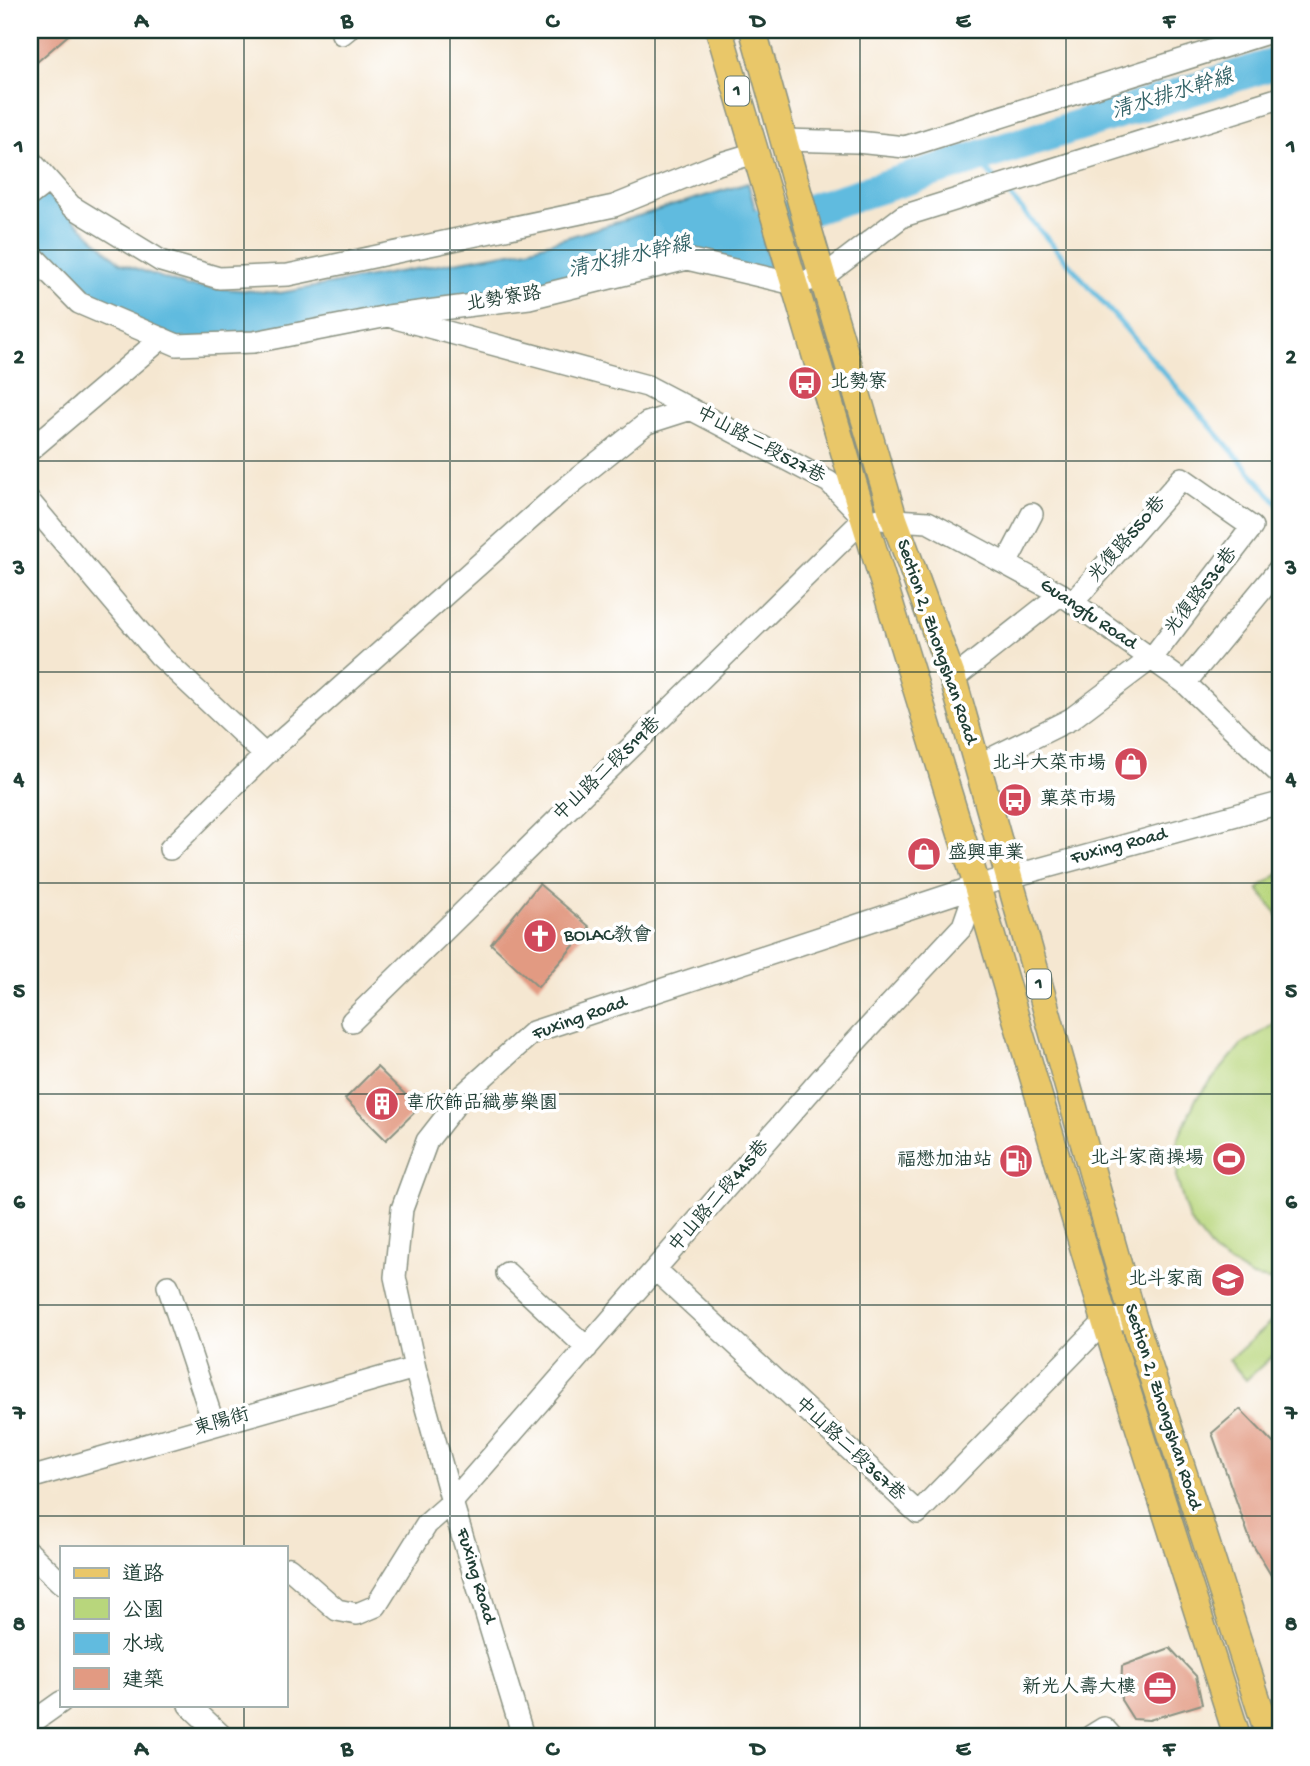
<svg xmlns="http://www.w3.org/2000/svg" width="1310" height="1766" font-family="'Gochi Hand','LXGW WenKai TC',sans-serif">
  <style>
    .green { fill: #b8d67c; stroke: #6c8a58; stroke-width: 2 }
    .water { fill: #61bbdf; stroke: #407c8a; stroke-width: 2 }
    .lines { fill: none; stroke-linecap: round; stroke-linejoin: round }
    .stream { stroke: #61bbdf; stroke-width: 5 }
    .river { stroke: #61bbdf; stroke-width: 32 }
    .building { fill: #e29a82 }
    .minor-casing { stroke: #8a9282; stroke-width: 24 }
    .major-casing { stroke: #8a9282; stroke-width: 29 }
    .minor { stroke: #fff; stroke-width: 21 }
    .major { stroke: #e9c769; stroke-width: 26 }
    .grid { fill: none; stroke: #1f3d34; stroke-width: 2; stroke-opacity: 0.55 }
    .labels { text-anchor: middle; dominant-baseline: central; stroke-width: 7; stroke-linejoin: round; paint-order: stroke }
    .shield { fill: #fff; stroke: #627771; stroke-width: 2 }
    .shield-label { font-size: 18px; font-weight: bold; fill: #1f3d34 }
    .street-label { font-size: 19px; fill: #1f3d34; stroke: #fff }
    .poi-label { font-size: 19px; fill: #1f3d34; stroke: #fff; text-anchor: start }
    .water-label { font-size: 21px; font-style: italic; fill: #336367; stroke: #fff }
    .neatline { fill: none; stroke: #1f3d34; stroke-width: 2.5 }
    .grid-label { font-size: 23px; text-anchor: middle; font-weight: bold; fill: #1f3d34 }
  </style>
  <rect width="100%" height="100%" fill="#fff"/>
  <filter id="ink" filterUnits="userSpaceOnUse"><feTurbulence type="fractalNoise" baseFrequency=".0143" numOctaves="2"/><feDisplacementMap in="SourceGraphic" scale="14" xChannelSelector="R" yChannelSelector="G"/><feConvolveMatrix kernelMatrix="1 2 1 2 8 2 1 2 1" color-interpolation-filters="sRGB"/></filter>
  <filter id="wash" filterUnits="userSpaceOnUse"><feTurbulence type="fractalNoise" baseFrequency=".00686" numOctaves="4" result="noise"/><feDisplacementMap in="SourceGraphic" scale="28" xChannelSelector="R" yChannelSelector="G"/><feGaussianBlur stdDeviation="1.57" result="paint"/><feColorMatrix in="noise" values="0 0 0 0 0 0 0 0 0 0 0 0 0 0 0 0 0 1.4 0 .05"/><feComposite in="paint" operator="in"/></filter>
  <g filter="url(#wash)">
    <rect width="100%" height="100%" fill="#f5e7d1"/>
    <path class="green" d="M1280 873V918L1258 889Z
      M1280 1021V1282L1252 1277 1215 1254 1189 1220 1177 1180 1178 1139 1196 1099 1241 1045Z
      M1280 1314V1349L1246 1380 1229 1360Z"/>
    <path class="water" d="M30 178 120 263 186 286 280 293 528 249 748 183 772 272 691 263 274 337 185 341 106 317 30 256Z"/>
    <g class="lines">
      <path class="stream" d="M976 158 997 182
        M1004 189 1280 506"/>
      <path class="river" d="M717 239 1280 62"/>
    </g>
    <g id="blocks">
      <path class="building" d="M30 30H74L30 68Z
        M539 884 590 927 538 987 491 944Z
        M377 1067 419 1108 386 1140 345 1099Z
        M1240 1409 1280 1450V1590L1251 1542 1212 1433Z
        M1170 1648 1196 1676 1202 1704 1149 1720 1133 1719 1121 1700 1122 1666Z"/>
    </g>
  </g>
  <g filter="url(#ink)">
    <use href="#blocks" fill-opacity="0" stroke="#8a9282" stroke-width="2"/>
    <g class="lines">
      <g class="minor-casing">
        <path id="minor" d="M342 34 347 30
          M784 140 857 142 905 147 1277 30
          M30 160 71 206 161 261 219 278 288 275 614 206 715 165 755 153
          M30 195 48 181
          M30 253 79 303 177 345 254 342 388 316 647 386 829 482 863 517
          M388 316 529 298 687 259 794 284 823 277 903 216 1280 98
          M30 450 162 338
          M30 502 159 655 265 755
          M879 519 928 522 1061 594 1185 683 1280 774
          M1006 564 1032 514
          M953 679 1061 594
          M1185 683 1280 568
          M978 765 1071 719 1152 658 1252 527 1182 478 1073 602
          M170 849 265 755 557 495 647 423 691 409
          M352 1021 864 519
          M656 1270 918 1513 1105 1321 1133 1317
          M507 1273 587 1348
          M168 1286 214 1425
          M30 1478 415 1368
          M30 1553 61 1583
          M285 1570 289 1568 337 1610 357 1614 376 1606 427 1524 452 1502 820 1080 963 926 977 886
          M189 1705 222 1736
          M30 1724 61 1702
          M523 1736 452 1502 415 1368 395 1277 402 1209 427 1141 463 1095 533 1032 977 886 1280 803
          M1091 1736 1104 1728 1111 1736"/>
      </g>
      <g class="major-casing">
        <path id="major" d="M719 30 864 519 977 886 1105 1321 1237 1736
          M753 30 809 231 894 519 953 679 1133 1317 1269 1736"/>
      </g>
      <use href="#minor" class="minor"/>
      <use href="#major" class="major"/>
    </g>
  </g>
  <path class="grid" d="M244 30V1547M450 30V1736M655 30V1736M860 30V1736M1066 30V1736M30 250H1280M30 461H1280M30 672H1280M30 883H1280M30 1094H1280M30 1305H1280M30 1516H1280M244 1705V1736"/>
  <defs>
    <g id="bus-disc" transform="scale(1.75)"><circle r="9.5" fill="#d1495b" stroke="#fff"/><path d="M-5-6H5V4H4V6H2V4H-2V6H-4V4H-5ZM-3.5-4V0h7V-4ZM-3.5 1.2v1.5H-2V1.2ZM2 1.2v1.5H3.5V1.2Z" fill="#fff"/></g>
    <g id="shop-disc" transform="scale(1.75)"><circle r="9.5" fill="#d1495b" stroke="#fff"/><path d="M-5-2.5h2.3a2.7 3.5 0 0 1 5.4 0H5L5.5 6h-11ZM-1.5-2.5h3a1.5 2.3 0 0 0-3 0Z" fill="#fff"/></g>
    <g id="church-disc" transform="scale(1.75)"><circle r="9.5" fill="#d1495b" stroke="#fff"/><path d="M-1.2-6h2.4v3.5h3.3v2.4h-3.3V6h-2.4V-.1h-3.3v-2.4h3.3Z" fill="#fff"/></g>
    <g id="building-disc" transform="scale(1.75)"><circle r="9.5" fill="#d1495b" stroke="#fff"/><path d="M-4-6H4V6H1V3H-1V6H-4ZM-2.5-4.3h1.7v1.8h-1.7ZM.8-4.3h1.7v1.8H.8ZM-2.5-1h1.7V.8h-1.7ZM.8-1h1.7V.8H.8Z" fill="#fff"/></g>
    <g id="stadium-disc" transform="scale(1.75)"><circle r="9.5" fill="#d1495b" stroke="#fff"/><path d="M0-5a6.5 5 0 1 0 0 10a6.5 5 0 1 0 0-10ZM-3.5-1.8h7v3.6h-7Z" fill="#fff"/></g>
    <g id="fuel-disc" transform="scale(1.75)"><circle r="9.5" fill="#d1495b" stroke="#fff"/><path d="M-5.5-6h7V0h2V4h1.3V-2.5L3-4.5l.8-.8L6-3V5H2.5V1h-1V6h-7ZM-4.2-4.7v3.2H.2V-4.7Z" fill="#fff"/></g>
    <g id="school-disc" transform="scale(1.75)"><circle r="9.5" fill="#d1495b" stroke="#fff"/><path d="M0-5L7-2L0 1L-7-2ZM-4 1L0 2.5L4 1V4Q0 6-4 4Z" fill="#fff"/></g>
    <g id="office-disc" transform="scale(1.75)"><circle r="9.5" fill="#d1495b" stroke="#fff"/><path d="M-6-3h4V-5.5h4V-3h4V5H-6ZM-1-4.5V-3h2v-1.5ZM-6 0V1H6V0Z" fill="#fff"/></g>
  </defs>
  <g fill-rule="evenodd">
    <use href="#bus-disc" x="805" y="383"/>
    <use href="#shop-disc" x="1131" y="764"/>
    <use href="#bus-disc" x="1015" y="800"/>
    <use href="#shop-disc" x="924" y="854"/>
    <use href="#church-disc" x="540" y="936"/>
    <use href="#building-disc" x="382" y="1104"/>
    <use href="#stadium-disc" x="1229" y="1159"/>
    <use href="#fuel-disc" x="1016" y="1161"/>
    <use href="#school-disc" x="1228" y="1280"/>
    <use href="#office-disc" x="1160" y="1688"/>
  </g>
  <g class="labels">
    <g class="shield">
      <rect x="725" y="76.5" width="24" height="29" rx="5"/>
      <rect x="1027" y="969.5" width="24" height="29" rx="5"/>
    </g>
    <g class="shield-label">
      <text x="737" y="91">1</text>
      <text x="1039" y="984">1</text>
    </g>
    <g class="street-label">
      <text transform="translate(504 300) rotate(-9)">北勢寮路</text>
      <text transform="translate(760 446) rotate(28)">中山路二段527巷</text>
      <text transform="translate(1128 540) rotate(-49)">光復路550巷</text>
      <text transform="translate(1202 592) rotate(-52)">光復路536巷</text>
      <text transform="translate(1088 615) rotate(34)">Guangfu Road</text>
      <text transform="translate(936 642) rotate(71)">Section 2, Zhongshan Road</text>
      <text transform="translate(608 770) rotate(-44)">中山路二段519巷</text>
      <text transform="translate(1119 847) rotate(-15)">Fuxing Road</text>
      <text transform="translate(580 1019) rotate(-20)">Fuxing Road</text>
      <text transform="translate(720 1197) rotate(-49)">中山路二段445巷</text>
      <text transform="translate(1162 1407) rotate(72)">Section 2, Zhongshan Road</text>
      <text transform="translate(222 1423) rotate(-16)">東陽街</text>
      <text transform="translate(849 1450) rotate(43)">中山路二段367巷</text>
      <text transform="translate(475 1576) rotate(73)">Fuxing Road</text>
    </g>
    <g class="poi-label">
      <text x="830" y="383">北勢寮</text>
      <text x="1106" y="764" text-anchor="end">北斗大菜市場</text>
      <text x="1040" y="800">菓菜市場</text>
      <text x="948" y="854">盛興車業</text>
      <text x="564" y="936">BOLAC教會</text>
      <text x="406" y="1104">韋欣飾品織夢樂園</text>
      <text x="1204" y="1159" text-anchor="end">北斗家商操場</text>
      <text x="992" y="1161" text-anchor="end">福懋加油站</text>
      <text x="1204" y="1280" text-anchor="end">北斗家商</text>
      <text x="1136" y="1688" text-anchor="end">新光人壽大樓</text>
    </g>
    <g class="water-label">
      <text transform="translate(1173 96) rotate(-17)">清水排水幹線</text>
      <text transform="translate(630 259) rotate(-13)">清水排水幹線</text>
    </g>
  </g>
  <rect width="1310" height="1766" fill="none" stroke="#fff" stroke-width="77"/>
  <rect x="60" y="1546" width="228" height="161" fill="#ffffff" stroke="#a5b1ae" stroke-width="2"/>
  <rect x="74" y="1568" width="35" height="10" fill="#e9c769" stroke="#a5b1ae" stroke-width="2"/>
  <text x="122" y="1580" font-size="21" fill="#1f3d34">道路</text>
  <rect x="74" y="1598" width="35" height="21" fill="#b8d67c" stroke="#a5b1ae" stroke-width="2"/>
  <text x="122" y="1616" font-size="21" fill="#1f3d34">公園</text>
  <rect x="74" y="1633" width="35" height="21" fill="#61bbdf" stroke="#a5b1ae" stroke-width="2"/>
  <text x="122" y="1650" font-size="21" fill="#1f3d34">水域</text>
  <rect x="74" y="1668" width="35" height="21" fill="#e29a82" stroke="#a5b1ae" stroke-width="2"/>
  <text x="122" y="1686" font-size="21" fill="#1f3d34">建築</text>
  <rect x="38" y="38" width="1234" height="1690" class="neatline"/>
  <g class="grid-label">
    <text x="141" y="27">A</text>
    <text x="347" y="27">B</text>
    <text x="552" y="27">C</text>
    <text x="758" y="27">D</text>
    <text x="963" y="27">E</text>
    <text x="1169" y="27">F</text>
    <text x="19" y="152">1</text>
    <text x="1291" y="152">1</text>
    <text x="19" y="363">2</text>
    <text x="1291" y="363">2</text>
    <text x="19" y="574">3</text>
    <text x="1291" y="574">3</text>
    <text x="19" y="785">4</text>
    <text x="1291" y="785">4</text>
    <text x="19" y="997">5</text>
    <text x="1291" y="997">5</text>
    <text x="19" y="1208">6</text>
    <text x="1291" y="1208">6</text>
    <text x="19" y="1419">7</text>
    <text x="1291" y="1419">7</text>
    <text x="19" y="1630">8</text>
    <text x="1291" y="1630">8</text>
    <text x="141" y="1755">A</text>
    <text x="347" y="1755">B</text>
    <text x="552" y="1755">C</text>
    <text x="758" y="1755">D</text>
    <text x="963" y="1755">E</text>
    <text x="1169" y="1755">F</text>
  </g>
</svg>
